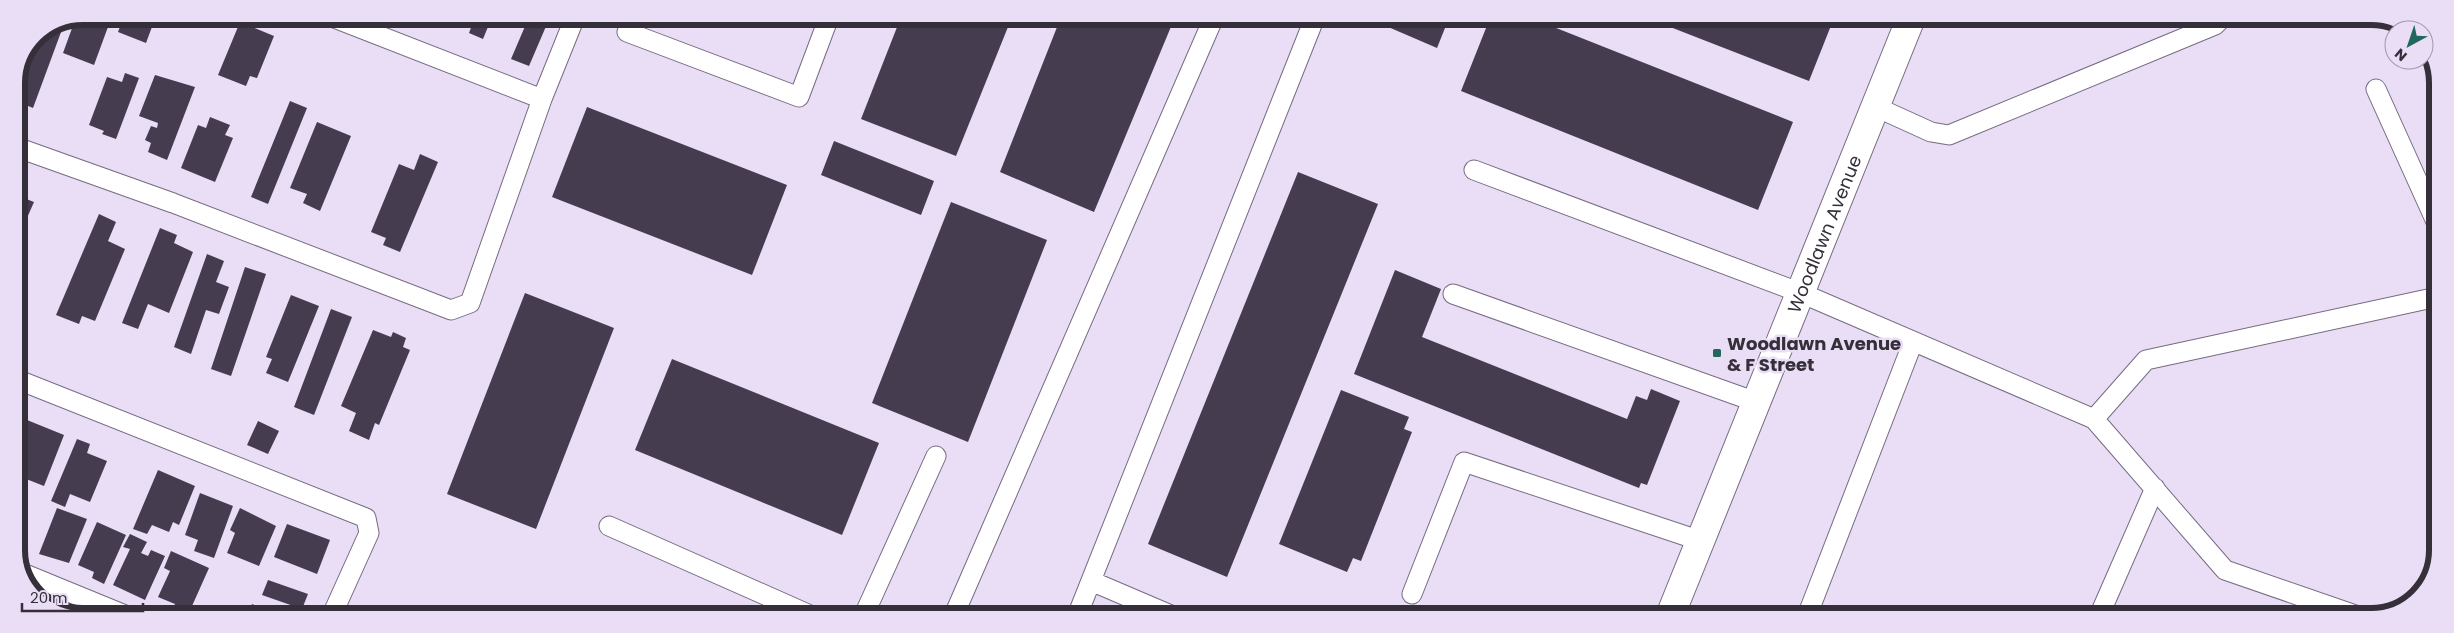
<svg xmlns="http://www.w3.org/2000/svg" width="2454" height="633" font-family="Poppins,sans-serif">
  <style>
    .building { fill: #463c4f }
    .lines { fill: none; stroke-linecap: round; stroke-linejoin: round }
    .service-casing { stroke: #766b80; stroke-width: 21 }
    .minor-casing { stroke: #766b80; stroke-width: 30 }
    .service { stroke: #fff; stroke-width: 19 }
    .minor { stroke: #fff; stroke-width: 28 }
    .poi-dot { fill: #20685e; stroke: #eaddf6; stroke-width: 2 }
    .labels { text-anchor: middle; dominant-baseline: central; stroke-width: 5; stroke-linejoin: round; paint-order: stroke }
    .street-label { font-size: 18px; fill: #342f38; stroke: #eaddf6 }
    .poi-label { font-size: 18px; font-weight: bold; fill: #342f38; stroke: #eaddf6; text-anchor: start }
    .rim { fill: none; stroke: #342f38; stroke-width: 6 }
  </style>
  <rect width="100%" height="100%" fill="#eaddf6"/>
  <path class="building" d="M83 16H112L94 65 63 53 75 20Z
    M124 16H156L146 43 118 32Z
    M420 17H440L435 28 419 20Z
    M475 17H492L483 39 469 33Z
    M529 17H550L529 66 511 59Z
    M901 17H1012L956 156 861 119Z
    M1061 17H1175L1094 212 1000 172Z
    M1365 17 1390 18H1449L1437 48Z
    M1490 18H1531L1793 122 1758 210 1461 91Z
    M1647 18H1834L1809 81Z
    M240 22 274 36 257 78 250 76 246 86 218 75Z
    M64 24 33 108 16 101V83L36 36Z
    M125 73 139 78 116 139 102 134 104 131 89 125 107 77 122 82Z
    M155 75 195 87 167 160 148 152 151 143 145 140 151 126 157 128 158 123 139 116Z
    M290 101 307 108 268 204 251 197Z
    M587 107 787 185 752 275 552 197Z
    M210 117 230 125 225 135 233 138 215 182 181 168 198 125 206 128Z
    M317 122 351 136 320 211 303 203 307 194 290 188Z
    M834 141 934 181 921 215 821 175Z
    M420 154 438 162 400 252 383 245 386 238 371 232 399 164 414 170Z
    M1298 172 1378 204 1227 577 1148 544Z
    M16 179 26 183 21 197 34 202 16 243Z
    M951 202 1047 240 968 442 872 403Z
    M99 214 116 222 108 241 125 249 95 321 82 316 79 324 56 315Z
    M160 228 177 235 174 243 193 252 169 313 148 304 138 329 122 323Z
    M207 254 224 261 216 282 229 287 219 314 206 310 191 354 174 347Z
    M245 267 266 274 231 376 211 369Z
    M1395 270 1441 289 1422 337 1627 419 1636 396 1647 400 1651 389 1680 401 1647 485 1641 483 1639 488 1354 374Z
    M525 293 614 328 536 529 447 494Z
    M291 295 319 306 288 382 266 373 272 359 266 357Z
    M331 309 352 317 314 415 294 407Z
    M373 330 391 337 393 332 406 338 403 347 410 350 379 425 375 423 369 440 349 431 356 413 341 406Z
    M672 359 879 443 842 535 635 450Z
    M1341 390 1409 417 1404 429 1412 432 1361 561 1353 558 1347 572 1279 544Z
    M16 417 23 420 16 436Z
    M27 420 64 435 44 486 16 475V464L24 446 17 443Z
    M258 421 279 431 268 454 247 445Z
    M77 439 90 444 87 453 107 461 90 502 70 494 65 507 51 501Z
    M158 470 195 486 179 525 173 522 169 532 152 525 147 534 133 529Z
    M200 493 233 506 214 558 194 551 198 540 185 535Z
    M57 508 87 519 69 563 39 554Z
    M240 508 276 526 259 566 227 553 235 533 230 530Z
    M97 522 126 535 104 584 92 578 94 572 78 565Z
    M287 524 330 540 317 574 274 557Z
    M130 534 147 542 141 553 148 556 151 550 165 556 145 600 113 585 130 549 123 547Z
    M171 551 209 568 188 615 173 609 175 604 158 597 170 571 164 568Z
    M268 580 308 594 302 609 262 595Z
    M252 604 277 615H247Z"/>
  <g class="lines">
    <g class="service-casing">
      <path id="service" d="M329 16 542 99
        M627 32 799 97 829 17
        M2376 89 2437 224
        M1876 107 1931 132 1949 135 2215 25 2222 18
        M16 147 173 203 451 310 470 303 542 99 575 17
        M1474 170 1801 293 2094 419 2225 570 2361 617
        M1453 294 1756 402
        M16 379 366 518 369 533 332 615
        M2094 419 2146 360 2437 297
        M609 526 810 615
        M25 574 125 615
        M1091 581 1173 616
        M1412 594 1464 462 1701 541
        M864 615 936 456
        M954 615 1214 17
        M1077 616 1315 17
        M1807 616 1913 342
        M2099 616 2155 488"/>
    </g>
    <g class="minor-casing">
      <g id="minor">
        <path id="s1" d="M1670 616 1911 18"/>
      </g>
    </g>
    <use href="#service" class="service"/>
    <use href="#minor" class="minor"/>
  </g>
  <rect class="poi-dot" x="1712" y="348" width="10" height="10" rx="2.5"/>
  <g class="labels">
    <g class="street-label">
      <text stroke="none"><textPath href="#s1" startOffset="412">Woodlawn Avenue</textPath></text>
    </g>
    <g class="poi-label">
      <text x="1727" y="343">Woodlawn Avenue<tspan x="1727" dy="21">&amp; F Street</tspan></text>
    </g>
  </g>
  <path d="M0 0H2454V633H0ZM83 25H2371A58 58 0 0 1 2429 83V550A58 58 0 0 1 2371 608H83A58 58 0 0 1 25 550V83A58 58 0 0 1 83 25Z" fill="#eaddf6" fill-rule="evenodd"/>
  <path class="rim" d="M83 25H2371A58 58 0 0 1 2429 83V550A58 58 0 0 1 2371 608H83A58 58 0 0 1 25 550V83A58 58 0 0 1 83 25Z"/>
  <g transform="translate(2409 45) rotate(220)"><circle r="24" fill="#eaddf6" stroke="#a197aa"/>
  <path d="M0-4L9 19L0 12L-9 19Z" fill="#20685e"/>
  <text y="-8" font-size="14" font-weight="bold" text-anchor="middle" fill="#342f38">N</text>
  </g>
  <path d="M22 603v8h121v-8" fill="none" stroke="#342f38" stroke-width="2.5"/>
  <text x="30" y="603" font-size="15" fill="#342f38" stroke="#eaddf6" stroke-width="4" paint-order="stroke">20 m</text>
</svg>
